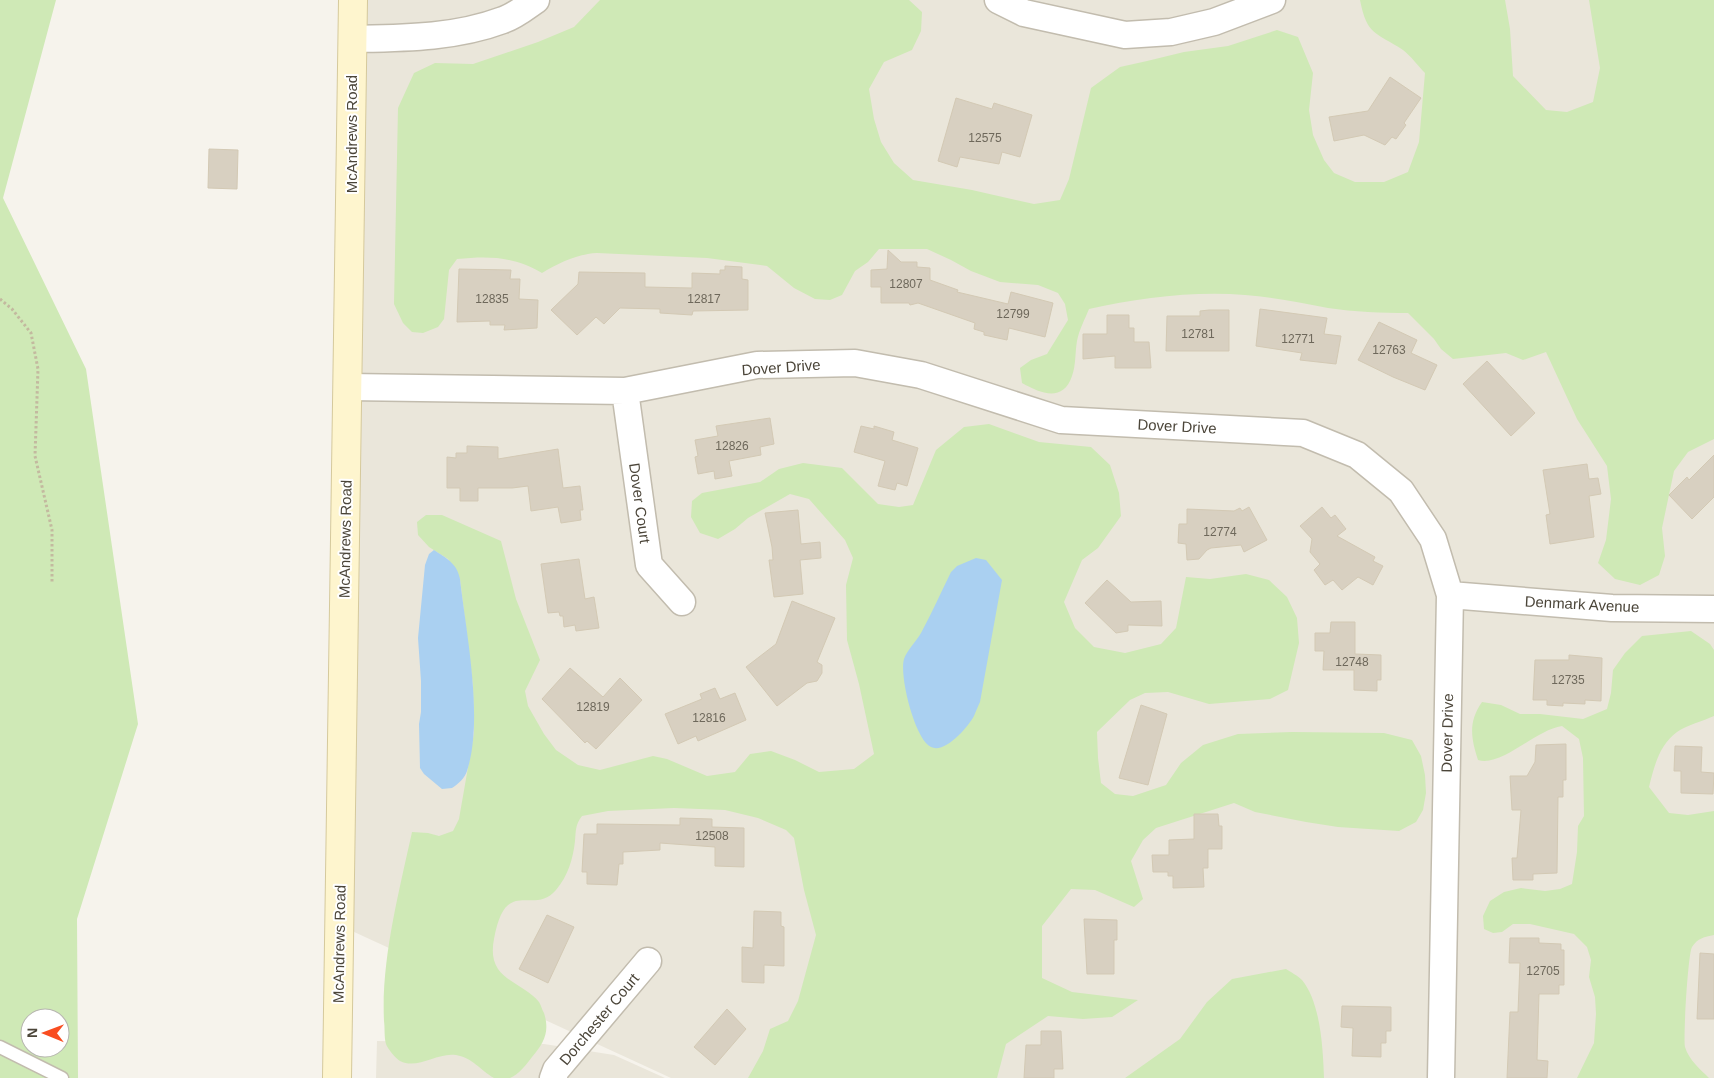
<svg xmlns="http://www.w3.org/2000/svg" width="1714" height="1078" font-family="Helvetica,sans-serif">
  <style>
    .residential { fill: #eae6da }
    .green { fill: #cfe9b6; fill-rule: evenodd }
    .water { fill: #aad0f1 }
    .building { fill: #d8d0c1; stroke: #d3c9b4 }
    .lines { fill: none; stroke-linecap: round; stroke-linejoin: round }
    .lane-casing { stroke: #c2bcae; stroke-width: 15 }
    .street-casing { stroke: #c2bcae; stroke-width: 29 }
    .secondary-casing { stroke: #d5c99c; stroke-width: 30 }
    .path { stroke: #c3b99f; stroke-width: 3; stroke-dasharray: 2.5 2.5; stroke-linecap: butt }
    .lane { stroke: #fff; stroke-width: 12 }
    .street { stroke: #fff; stroke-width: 26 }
    .secondary { stroke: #fef5ce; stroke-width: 28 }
    .labels { text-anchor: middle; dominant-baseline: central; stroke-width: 4; stroke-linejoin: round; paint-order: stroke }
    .number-label { font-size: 12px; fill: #6e685b }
    .street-label { font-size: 15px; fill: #4b4539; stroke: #fff }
  </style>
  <rect width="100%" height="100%" fill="#f6f3ec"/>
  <path class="residential" d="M351 0H1714V1078H671L339 925Z
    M377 1041 544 1044 614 1055 665 1078H376Z"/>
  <path class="green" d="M0 0H56L3 198 86 369 138 724 77 919 78 1078H0ZM30 1018H60V1048H30Z
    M600 0H909L922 12 921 31 912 50 884 62 869 89 874 119 881 142 894 163 913 180 972 190 1034 204 1060 200 1069 179 1091 88 1120 67 1147 61 1184 52 1228 46 1277 30 1298 37 1313 73 1309 110 1313 135 1324 160 1334 173 1355 182H1384L1408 172 1419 142 1425 73C1418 66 1411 56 1403 50 1376 32 1367 36 1360 0H1505L1510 29 1513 76 1546 110 1567 112 1593 102 1600 68 1589 0H1714V439L1688 452 1674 471 1662 528 1665 556 1659 575 1640 585 1615 579 1598 563 1606 540 1611 499 1607 466 1577 419 1546 352 1523 360 1506 353 1453 359 1441 349 1434 339 1408 313C1382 313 1354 312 1328 308 1301 303 1273 297 1245 295 1193 291 1139 298 1089 309 1085 319 1079 330 1077 341 1075 352 1076 365 1072 376 1063 403 1040 393 1022 383L1020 368 1031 360 1047 354 1068 320 1065 304 1058 293 1038 285 1000 282 971 271 951 260 927 249H879L868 262 855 271 842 295 830 300 815 299 794 288 767 266 707 258 597 253C577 254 559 263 542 273 513 256 489 256 457 259L449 270 444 319 438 327 423 333 412 332 403 323 394 304 398 108 414 73 435 63 473 64 538 42 574 27Z
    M989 424 1039 442 1091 447 1110 465 1119 493 1121 516 1098 548 1082 560 1064 602 1075 628 1094 647 1125 653 1161 644 1176 628 1186 577 1210 579 1246 574 1269 580 1287 597 1297 618 1299 643 1288 690 1270 699 1209 704 1168 692 1145 693 1130 700 1097 732 1098 758 1101 783 1115 794 1133 796 1166 785 1181 763 1203 745 1238 734 1292 732 1384 733 1412 740 1421 756 1425 775 1426 793 1423 810 1416 822 1399 831 1338 827 1306 822 1255 812 1234 803 1156 828 1143 840 1131 861 1143 899 1134 907 1095 890 1071 889 1042 926V978L1072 992 1138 1000 1112 1017 1083 1019 1048 1016 1006 1044 997 1078H748L763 1051 770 1029 788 1021 798 1001 816 935 804 890 794 838 786 830 758 818 725 810 674 808 608 811 582 816C575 825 576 831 575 841 573 859 568 876 556 890 533 917 506 874 494 939 492 949 492 960 498 969 508 983 529 989 539 1002 541 1005 542 1010 544 1013 550 1032 544 1043 532 1057 527 1064 518 1075 510 1078 505 1078 499 1078 494 1078 480 1070 473 1058 456 1055 437 1052 418 1070 400 1061 396 1059 387 1048 386 1044 384 1037 385 1028 384 1021 381 960 399 892 412 832L428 833 439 836 453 831 459 819 474 733 473 686 460 579 448 559 429 547 418 535 417 522 426 515H442L501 541 516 599 540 660 525 691 528 706 544 734 556 750 578 765 600 770 653 756 667 759 707 776 735 772 750 754 771 751 795 760 819 772 854 769 874 754 859 684 847 640 846 585 853 558 845 540 809 499 790 494 748 518 735 529 718 539 700 533 691 517 692 501 702 493 760 482 779 469 803 463 842 468 878 504 899 507 913 505 936 450 964 427Z
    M1691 631 1710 644 1714 650V716C1703 721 1687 725 1677 732 1659 745 1654 767 1649 787L1669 813 1688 815 1714 811V935C1704 937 1698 938 1692 947 1688 953 1683 1039 1685 1047 1689 1060 1700 1069 1709 1078H1577L1594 1043 1596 1014 1595 997 1589 977 1591 960 1587 947 1574 934 1530 924H1513L1502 932 1493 933 1484 929 1483 916 1490 901 1504 892 1521 888 1545 891 1560 889 1572 884 1577 852 1578 826 1584 816 1583 758 1579 739 1562 726C1535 730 1502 767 1478 760 1471 738 1468 722 1482 702L1501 705 1520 714H1540L1583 719 1607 709 1611 693 1613 670 1625 653 1642 636Z
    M1286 969C1291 972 1298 976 1302 980 1321 1003 1323 1050 1324 1078H1125L1180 1039 1207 1002 1232 979Z"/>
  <path class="water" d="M434 550C446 558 457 563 460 579 466 633 484 719 467 771 465 778 458 784 452 788L442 789 424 774 420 768 419 724 421 712V681L418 638 425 565 429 554Z
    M976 558 986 560 1002 580 980 702C978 706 976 711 974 716 968 727 945 754 931 747 915 740 899 676 904 659 907 650 916 642 921 633 932 613 941 592 951 572L957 566Z"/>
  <path class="building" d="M1390 77 1421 98 1404 123 1406 125 1396 139 1392 137 1385 145 1364 135 1334 141 1329 117 1368 111Z
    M956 98 992 109 994 103 1032 115 1020 157 1002 152 999 164 960 157 957 167 938 161Z
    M209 149 238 150 237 189 208 188Z
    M888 250 901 262H917V267L930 268V280L958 290 957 292 1008 304 1011 292 1053 303 1045 337 1009 328 1007 340 984 335V332L974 329 975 323 918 303 910 305 909 303H881V287H871V270L887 269Z
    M725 266 742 267V279L748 280V310L693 311 692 315 660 313V309L620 308 604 324 596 317 577 335 551 310 578 284 579 272 645 273V287L692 288V273L720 274V270H725Z
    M459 269 511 270 510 279H520L519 299 538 300 537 328 504 330 505 325H490V321L457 322Z
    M1260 309 1327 318 1324 334 1341 336 1336 364 1300 360 1302 353 1256 346Z
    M1209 310H1229V351H1166L1167 316H1200V311Z
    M1107 315H1129V328H1134V342H1149L1151 368H1115V356L1083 359V334H1107Z
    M1379 322 1417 340 1411 353 1437 365 1425 390 1393 377 1358 360Z
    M1487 361 1535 413 1511 436 1463 384Z
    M770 418 774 444 760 447 761 455 729 461 732 476 715 479 714 471 698 474 695 457 698 456 695 440 718 436 716 426Z
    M861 426 874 429V426L894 432 892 440 918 448 907 486 897 483 895 490 878 486 885 461 854 452Z
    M467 446 498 447V459L558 449 563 488 580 486 583 510H580L581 520 561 523 558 507 531 511 528 486 512 488H478V501H460V488H447V457L456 458V453H467Z
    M1714 455V497L1692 519 1669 495 1687 477 1689 480Z
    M1587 464 1589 479 1598 478 1601 494 1589 496 1594 537 1550 544 1546 515 1550 514 1543 470Z
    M1249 507 1267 540 1244 552 1241 545 1211 548 1207 550 1199 559 1187 560 1186 544 1178 543 1179 524H1187V509L1234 511 1240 508 1242 511Z
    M1322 507 1331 518 1335 515 1346 529 1337 536 1375 557 1373 561 1383 566 1373 585 1358 577 1342 590 1333 580 1325 585 1314 570 1320 564 1310 552 1312 539 1300 526Z
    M798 510 801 544 820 542 821 558 800 560 803 594 774 597 769 560H773L772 547 765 513Z
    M579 559 585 599 594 597 599 628 576 631 575 625 564 627 563 616H560L559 612 548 613 541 564Z
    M1107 580 1131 602 1161 601 1162 626 1128 625V631L1116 633 1085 603Z
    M792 601 835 618 817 662 822 665V673L817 681 807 683 777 706 746 667 776 644Z
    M1331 622H1355V654L1381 655V680H1377V691L1354 690V670H1323L1324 651H1315V633H1330Z
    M1569 655 1602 658 1601 701 1585 700V704L1563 703V706L1547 705V700H1533L1535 660H1569Z
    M570 668 603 697 620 678 642 700 596 749 587 741 585 743 542 699Z
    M715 688 720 699 735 693 746 720 698 741 696 736 678 744 665 714 702 699 700 694Z
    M1141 705 1167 714 1148 785 1119 778Z
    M1566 744V780H1563V797H1558L1557 873 1533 874V880H1513L1512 858H1517L1521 810H1512L1510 776H1527L1535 762 1536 745Z
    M1675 746 1702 747 1701 772 1714 773 1713 794 1681 793V771H1674Z
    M1194 814H1218L1219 826H1222V849H1208V868H1203L1204 887 1173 888V876H1168V872H1153L1152 855H1169V840L1194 839Z
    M680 818 712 819V827L744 828V867L715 866V847L660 843V850L623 852V864H619L617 885 587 884V872H582L584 834H597V824L680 825Z
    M754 911 781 912V926L784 927V966L764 965V983L742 982V947L753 948Z
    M547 915 574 927 548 983 519 969Z
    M1084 919 1117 920V940H1114V974H1087Z
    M1510 938H1539V943L1561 944V950H1564V985H1559V994H1539L1537 1060 1548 1061 1547 1078H1507L1510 1012H1518L1520 963H1509Z
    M1700 953 1714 954V1019H1697Z
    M1342 1006 1391 1007V1031H1386V1043H1381V1057L1352 1056 1353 1028 1341 1027Z
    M727 1009 746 1029 715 1065 694 1047Z
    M1041 1031H1061L1063 1069H1054V1078H1024L1026 1045H1041Z"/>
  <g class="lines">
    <g class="lane-casing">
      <path id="lane" d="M0 1047 62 1078"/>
    </g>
    <g class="street-casing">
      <path id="street" d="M998 0 1024 13 1125 35 1171 32 1214 22 1272 0
        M353 39C404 38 455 38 503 20 515 16 526 7 536 0
        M348 387 625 391 757 365 855 363 921 375 1061 420 1303 433 1357 455 1401 491 1433 539 1450 595 1441 1078
        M625 391 649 565 682 602
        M1450 595 1612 608 1714 609
        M553 1078 556 1070 648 961"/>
    </g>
    <g class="secondary-casing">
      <path id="secondary" d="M337 1078 353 0"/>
    </g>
    <path class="path" d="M0 299 12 309 31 333 38 369 35 456 52 530V583"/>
    <use href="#lane" class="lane"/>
    <use href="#street" class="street"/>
    <use href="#secondary" class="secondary"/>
  </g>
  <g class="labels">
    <g class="number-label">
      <text x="985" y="138">12575</text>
      <text x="906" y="284">12807</text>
      <text x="492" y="299">12835</text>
      <text x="704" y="299">12817</text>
      <text x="1013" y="314">12799</text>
      <text x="1198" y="334">12781</text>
      <text x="1298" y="339">12771</text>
      <text x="1389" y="350">12763</text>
      <text x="732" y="446">12826</text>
      <text x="1220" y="532">12774</text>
      <text x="1352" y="662">12748</text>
      <text x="1568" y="680">12735</text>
      <text x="593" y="707">12819</text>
      <text x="709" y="718">12816</text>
      <text x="712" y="836">12508</text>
      <text x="1543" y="971">12705</text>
    </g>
    <g class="street-label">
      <text transform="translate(351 134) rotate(-90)">McAndrews Road</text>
      <text transform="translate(781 367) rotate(-4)">Dover Drive</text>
      <text transform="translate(1177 426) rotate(3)">Dover Drive</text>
      <text transform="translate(640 503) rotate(82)">Dover Court</text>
      <text transform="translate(345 539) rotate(-89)">McAndrews Road</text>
      <text transform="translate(1582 604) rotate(3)">Denmark Avenue</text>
      <text transform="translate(1447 733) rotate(-89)">Dover Drive</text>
      <text transform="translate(339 944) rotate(-89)">McAndrews Road</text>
      <text transform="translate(599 1019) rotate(-50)">Dorchester Court</text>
    </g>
  </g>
  <g transform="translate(45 1033) rotate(271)"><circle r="24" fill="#ffffff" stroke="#b7b5b0"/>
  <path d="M0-4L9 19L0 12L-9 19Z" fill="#f94d20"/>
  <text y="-8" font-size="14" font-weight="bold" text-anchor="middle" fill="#4b4539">N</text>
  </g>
</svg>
